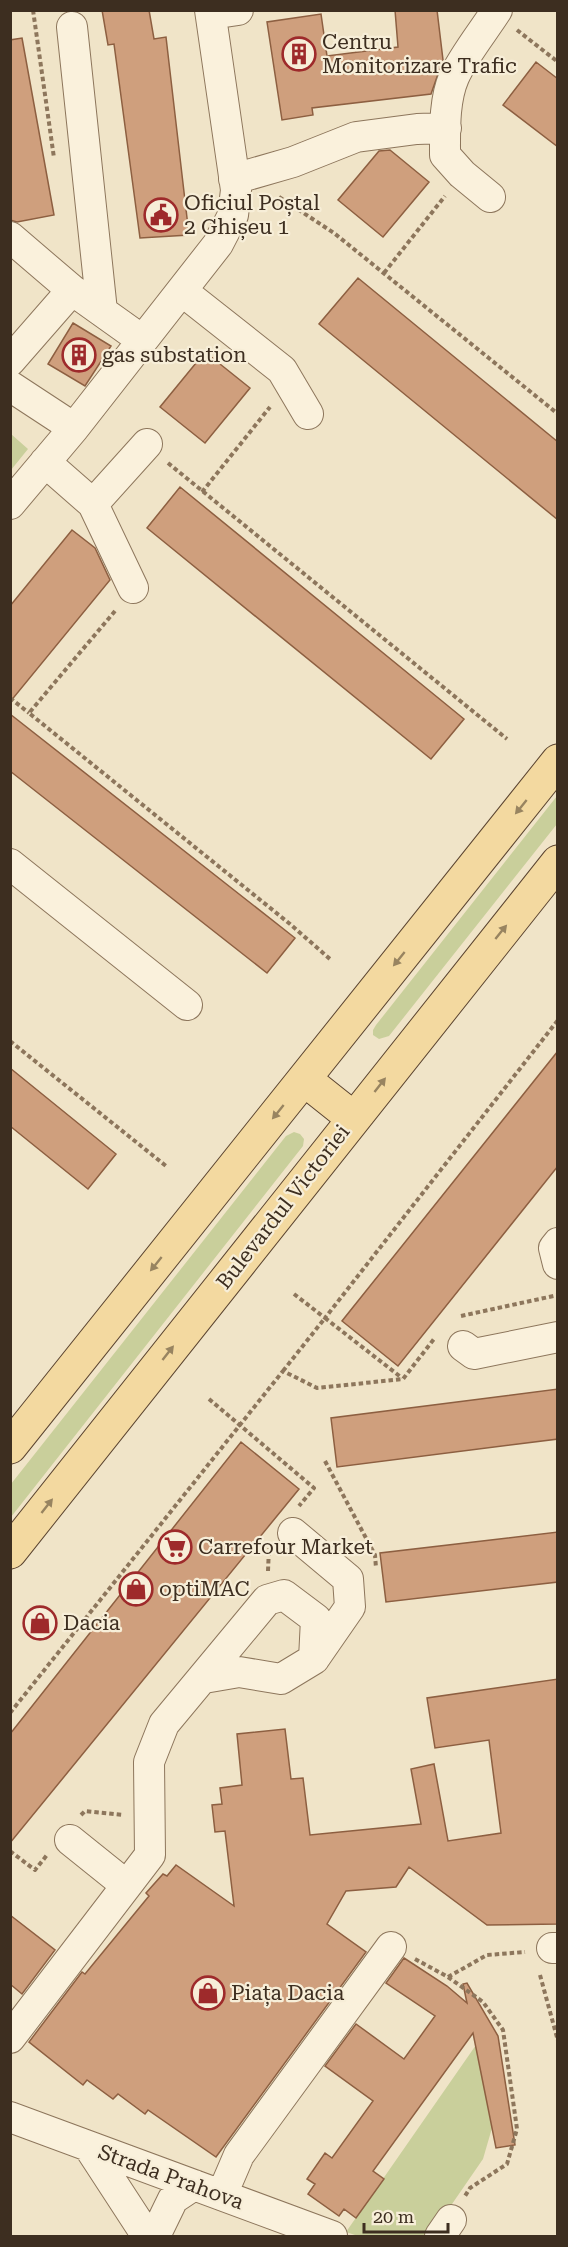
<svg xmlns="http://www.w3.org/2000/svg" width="568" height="2247" font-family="'Roboto Serif',serif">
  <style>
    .green { fill: #c9cf9b }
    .building { fill: #cf9f7d; stroke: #8d5f41; stroke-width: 1.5 }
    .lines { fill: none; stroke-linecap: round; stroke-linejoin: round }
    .minor-casing { stroke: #8d765c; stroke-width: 32 }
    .major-casing { stroke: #5b4430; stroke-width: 35 }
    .path { stroke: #8d765c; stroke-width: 4; stroke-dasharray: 4.5 3; stroke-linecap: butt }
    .minor { stroke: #faf1dc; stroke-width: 30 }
    .major { stroke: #f3d9a0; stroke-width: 33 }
    .oneway { fill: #988460 }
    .labels { text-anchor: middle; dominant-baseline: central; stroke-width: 4.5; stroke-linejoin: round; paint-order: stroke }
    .poi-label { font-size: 21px; fill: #3d2e20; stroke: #f7eed8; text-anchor: start }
    .street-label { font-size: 21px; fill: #3d2e20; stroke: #f7eed8 }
  </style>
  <rect width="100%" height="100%" fill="#f0e4c8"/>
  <path class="green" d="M11 434 28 449 11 470Z
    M557 796V824L389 1036 379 1039 373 1035V1030L376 1025Z
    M294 1132 300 1134 304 1139 303 1146 11 1517V1484L286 1136Z
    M476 2045 492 2128 483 2159 430 2236H358L346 2232Z"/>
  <path class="building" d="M102 10H149L154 39 166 37 189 235 140 238 114 44 108 45Z
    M395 10H437L443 60 431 94 312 108 313 115 282 120 267 22 321 14 327 56 398 47Z
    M22 38 54 215 17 222 10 220V40Z
    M536 62 558 79V147L503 105Z
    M390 150 429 182 383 237 338 200 379 151Z
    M358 278 558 442V520L319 324Z
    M73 323 111 346 85 386 48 364Z
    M205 352 250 388 205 443 160 407Z
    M180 487 464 719 431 759 147 528Z
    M72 530 95 548 110 580 10 702V606Z
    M10 714 295 938 267 973 10 771Z
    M558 1051V1166L398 1366 342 1321Z
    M10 1068 116 1154 88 1189 10 1126Z
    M558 1389V1439L337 1467 331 1418Z
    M241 1442 299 1489 10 1843V1734Z
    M558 1532V1582L386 1602 380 1553Z
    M558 1679V1924L487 1925 409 1867 396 1887 346 1891 327 1924 366 1952 216 2157 148 2110 145 2114 118 2094 113 2099 87 2080 83 2085 29 2042 82 1972 85 1974 149 1896 146 1893 163 1874 167 1876 176 1865 234 1906 225 1831 215 1832 212 1805 222 1804 220 1788 242 1785 237 1734 285 1729 291 1779 303 1778 310 1835 421 1824 411 1769 434 1764 448 1841 501 1833 489 1740 435 1748 427 1698Z
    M10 1915 55 1950 22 1994 10 1984Z
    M404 1958 447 1986 467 2003 463 1984 467 1983 498 2036 515 2145 496 2148 473 2033 373 2171 384 2179 356 2218 344 2209 339 2216 308 2194 315 2184 307 2179 325 2153 332 2158 373 2101 325 2066 356 2024 404 2059 435 2016 386 1983Z"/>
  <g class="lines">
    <g class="minor-casing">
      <path id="minor" d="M211 14 238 10
        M72 27 102 311
        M234 179 293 162 356 137 417 129 446 128
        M490 197 462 174 445 155C445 130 444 100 454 77 462 58 485 29 497 10
        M10 237 72 290 142 340
        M182 291 282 370 308 414
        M10 361 72 290
        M10 386 74 428
        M45 462 93 504 133 588
        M10 504 74 428 218 244 233 215 236 190 210 10
        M93 504 147 444
        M10 864 187 1005
        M558 1243 554 1248 558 1264
        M463 1346 474 1354 558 1337
        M293 1533 348 1579 350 1607 314 1659
        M70 1840 126 1885
        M552 1948H558
        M10 2038 150 1855 149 1762 164 1724 267 1600 284 1595 316 1619 314 1659 281 1679 239 1672 204 1678
        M10 2117 332 2236
        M89 2147 147 2236
        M224 2196 227 2183 239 2155 391 1947
        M155 2236 173 2199 194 2185
        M440 2236 451 2220"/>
    </g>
    <g class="major-casing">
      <path id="major" d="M304 1079 353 1118
        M10 1447 558 761
        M10 1552 558 862"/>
    </g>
    <path class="path" d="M33 10 54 158
      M517 30 558 62
      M279 197 334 233 558 414
      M384 273 445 196
      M168 463 507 739
      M202 492 270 407
      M115 611 29 713 290 924 330 959
      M10 698 29 713
      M10 1041 166 1166
      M294 1294 325 1318 558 1020
      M461 1316 558 1295
      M283 1371 325 1318 402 1378
      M209 1399 314 1488 299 1506
      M325 1461 375 1555 376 1568
      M268 1571 269 1548
      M10 1713 283 1371 317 1388 403 1379 434 1339
      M81 1815 85 1811 123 1815
      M10 1851 35 1870 47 1855
      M415 1959 448 1977 483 2002 503 2030 517 2129 507 2164 470 2188 465 2196
      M540 1975 558 2041
      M448 1977 487 1955 525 1952"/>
    <use href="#minor" class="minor"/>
    <use href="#major" class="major"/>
  </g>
  <defs><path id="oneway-solid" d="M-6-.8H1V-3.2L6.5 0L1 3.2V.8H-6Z" transform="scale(1.5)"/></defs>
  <g class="oneway">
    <use href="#oneway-solid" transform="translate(521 807) rotate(129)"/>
    <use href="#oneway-solid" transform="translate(501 932) rotate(-51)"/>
    <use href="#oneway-solid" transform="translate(399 959) rotate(129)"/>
    <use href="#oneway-solid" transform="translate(380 1085) rotate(-52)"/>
    <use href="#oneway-solid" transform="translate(278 1112) rotate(129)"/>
    <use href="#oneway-solid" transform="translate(156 1264) rotate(129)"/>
    <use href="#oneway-solid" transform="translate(168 1353) rotate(-52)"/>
    <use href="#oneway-solid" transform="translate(47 1506) rotate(-52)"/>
  </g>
  <defs>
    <g id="building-ring" transform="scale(1.725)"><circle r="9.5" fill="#f7eed8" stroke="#9e2a2b" stroke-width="1.5"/><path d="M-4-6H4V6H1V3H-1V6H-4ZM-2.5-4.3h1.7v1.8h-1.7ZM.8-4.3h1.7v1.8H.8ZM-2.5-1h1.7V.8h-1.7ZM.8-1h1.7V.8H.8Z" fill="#9e2a2b"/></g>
    <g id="civic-ring" transform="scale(1.725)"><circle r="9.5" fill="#f7eed8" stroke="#9e2a2b" stroke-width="1.5"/><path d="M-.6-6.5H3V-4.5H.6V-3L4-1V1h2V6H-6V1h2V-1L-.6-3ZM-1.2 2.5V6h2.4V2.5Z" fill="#9e2a2b"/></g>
    <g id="supermarket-ring" transform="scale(1.725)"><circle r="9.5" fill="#f7eed8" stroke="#9e2a2b" stroke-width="1.5"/><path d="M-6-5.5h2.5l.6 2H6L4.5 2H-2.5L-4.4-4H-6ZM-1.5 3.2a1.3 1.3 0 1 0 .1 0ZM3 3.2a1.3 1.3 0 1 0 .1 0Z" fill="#9e2a2b"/></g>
    <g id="shop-ring" transform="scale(1.725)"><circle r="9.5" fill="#f7eed8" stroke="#9e2a2b" stroke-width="1.5"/><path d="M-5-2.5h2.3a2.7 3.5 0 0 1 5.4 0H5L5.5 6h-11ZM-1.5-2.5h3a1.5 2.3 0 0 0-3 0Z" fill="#9e2a2b"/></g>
  </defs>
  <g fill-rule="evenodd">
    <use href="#building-ring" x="299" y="54"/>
    <use href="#civic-ring" x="161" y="215"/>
    <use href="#building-ring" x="79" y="355"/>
    <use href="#supermarket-ring" x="175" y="1547"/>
    <use href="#shop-ring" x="136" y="1589"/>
    <use href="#shop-ring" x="40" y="1623"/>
    <use href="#shop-ring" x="208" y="1993"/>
  </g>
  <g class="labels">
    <g class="poi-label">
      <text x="322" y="42">Centru<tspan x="322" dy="24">Monitorizare Trafic</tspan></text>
      <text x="184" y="203">Oficiul Poștal<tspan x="184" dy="24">2 Ghișeu 1</tspan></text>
      <text x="102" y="355">gas substation</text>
      <text x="198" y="1547">Carrefour Market</text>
      <text x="159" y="1589">optiMAC</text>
      <text x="63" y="1623">Dacia</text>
      <text x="231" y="1993">Piața Dacia</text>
    </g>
    <g class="street-label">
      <text transform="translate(283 1207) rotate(-52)">Bulevardul Victoriei</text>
      <text transform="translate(171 2177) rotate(20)">Strada Prahova</text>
    </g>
  </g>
  <rect width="568" height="2247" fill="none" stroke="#3d2e20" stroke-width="24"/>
  <path d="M364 2223v9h84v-9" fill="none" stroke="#3d2e20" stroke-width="3"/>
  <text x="373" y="2223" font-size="18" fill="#3d2e20" stroke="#f7eed8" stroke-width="4.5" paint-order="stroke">20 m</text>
</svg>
